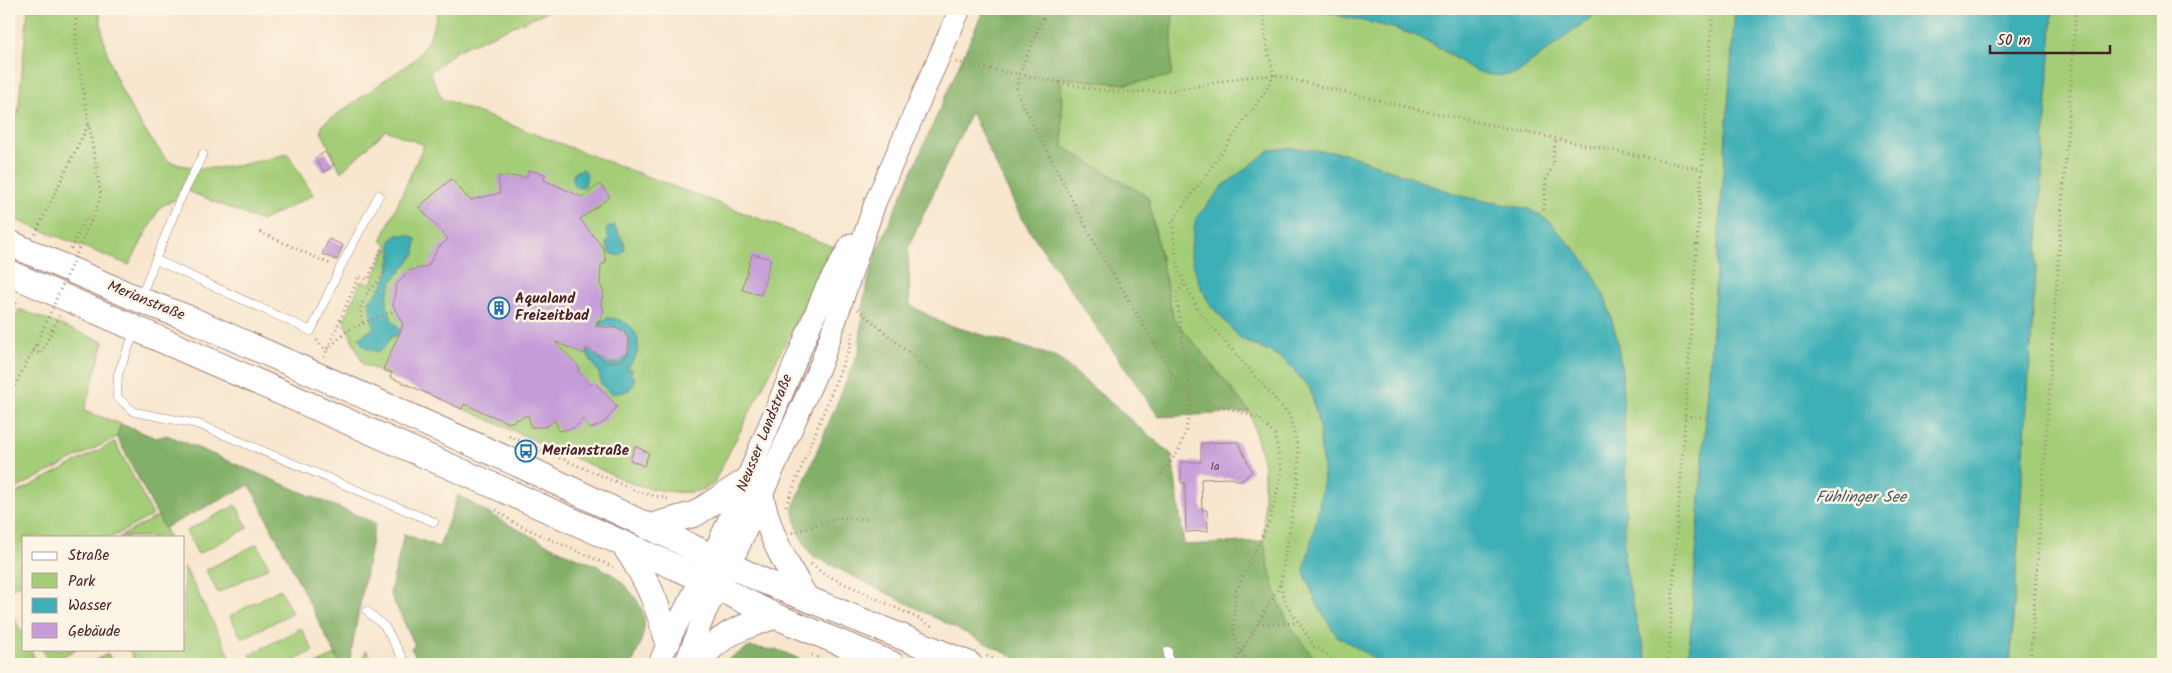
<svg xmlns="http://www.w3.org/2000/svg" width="2172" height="673" font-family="Kalam,sans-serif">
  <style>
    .green { fill: #a4cd78; stroke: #777652 }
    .forest { fill: #83b068; stroke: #66684a }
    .water { fill: #3eafb6; stroke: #446770 }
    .building { fill: #c59cd8 }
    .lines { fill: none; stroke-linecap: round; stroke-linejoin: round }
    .service-casing { stroke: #a1827c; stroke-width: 9 }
    .secondary-casing { stroke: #a1827c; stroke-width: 23 }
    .primary-casing { stroke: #a1827c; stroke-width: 27 }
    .path { stroke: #a1827c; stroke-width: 3; stroke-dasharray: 1 4; stroke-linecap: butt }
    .service { stroke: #fff; stroke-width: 8 }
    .secondary { stroke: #fff; stroke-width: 21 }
    .primary { stroke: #fff; stroke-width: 25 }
    .path-bridge { stroke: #a1827c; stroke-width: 3; stroke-dasharray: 1 4; stroke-linecap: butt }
    .labels { text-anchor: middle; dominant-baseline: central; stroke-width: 5; stroke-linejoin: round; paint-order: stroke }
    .number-label { font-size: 12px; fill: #693e56 }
    .poi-label { font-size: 15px; font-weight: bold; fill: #4a1f2b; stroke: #fcf5e5; text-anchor: start }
    .street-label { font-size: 15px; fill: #4a1f2b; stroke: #fcf5e5 }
    .water-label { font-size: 16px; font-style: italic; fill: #455963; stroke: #fcf5e5 }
  </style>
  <rect width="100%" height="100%" fill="#fcf5e5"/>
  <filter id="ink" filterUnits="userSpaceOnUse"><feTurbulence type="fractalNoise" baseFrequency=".02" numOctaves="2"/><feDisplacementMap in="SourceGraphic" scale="10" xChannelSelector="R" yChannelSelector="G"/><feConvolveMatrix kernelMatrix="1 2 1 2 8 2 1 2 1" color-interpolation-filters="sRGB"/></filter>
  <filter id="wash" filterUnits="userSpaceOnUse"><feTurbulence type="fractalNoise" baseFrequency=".0096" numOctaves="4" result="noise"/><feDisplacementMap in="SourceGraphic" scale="20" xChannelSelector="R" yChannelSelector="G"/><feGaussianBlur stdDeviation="1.12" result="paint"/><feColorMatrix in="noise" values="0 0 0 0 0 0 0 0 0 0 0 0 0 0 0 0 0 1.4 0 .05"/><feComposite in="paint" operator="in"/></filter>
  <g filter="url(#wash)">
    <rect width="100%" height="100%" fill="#f8e6ce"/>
    <path class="green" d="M28 9H100C100 55 129 113 158 148 162 153 166 160 171 162 211 176 248 163 288 154L313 195 261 221 181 188 176 199 160 207 129 265 9 217V114H18Z
      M439 9H553L458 50 430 72 442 99 834 247 713 484C694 500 654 489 633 484L363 364 344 321 361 281 370 284 388 245 381 241 424 145 386 130 341 172 321 131 323 124 417 58 429 39Z
      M1173 9H1322L1329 13 1384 25 1420 37 1467 66 1516 74 1602 9H1735L1689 655 1681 664 1648 663 1637 625 1624 559 1626 482 1622 373 1616 335 1606 300 1589 267 1577 251 1529 209 1464 197 1344 153 1199 284 1211 306 1240 338 1282 358 1310 388 1319 426 1324 480 1316 521 1337 636 1384 664H1268L1234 586 1264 541V465L1250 412 1173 317 1148 197 1063 147 1061 78 1126 84 1172 16Z
      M2053 9H2163V664H2010Z
      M19 309 104 342 84 411 121 424 117 437 9 492V331Z
      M115 442 153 515 112 537H24V582L9 590V497Z
      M236 505 248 528 198 554 186 531Z
      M158 516 169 537H119Z
      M257 544 269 567 218 593 206 570Z
      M184 566 234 664H136L129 649H184Z
      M280 589 292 613 242 639 230 616Z
      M9 608 24 637V649H30L38 664H9Z
      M301 628 313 651 288 664H255L250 655Z
      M42 649H77L49 663Z
      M366 650 377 664H363Z
      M108 654 114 664H88Z
      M335 655 340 664H316Z"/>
    <path class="forest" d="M979 9H1173L1171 76 1126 84 1061 78 1063 147 1148 197 1173 317 1250 412 1159 417 1021 218 971 112 908 248 910 305 942 323 1057 357 1172 455 1184 545 1264 541C1273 593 1283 626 1321 664H1027L811 555 798 532 793 508 859 351 864 297 877 251 983 11Z
      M121 424 156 438 167 435 375 523 349 664H340L250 485 164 528 117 437Z
      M458 495C493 517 531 537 568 554 584 561 599 565 613 575 625 584 639 599 643 613 648 630 638 649 632 664H420L411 648 415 645 390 593 404 534 439 547Z
      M750 647 781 651 811 664H722L728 659Z"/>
    <path class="water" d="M1322 9H1602L1516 74C1470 83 1457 52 1419 37 1390 25 1359 21 1329 13Z
      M1735 9H2053L2010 664H1681L1689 655Z
      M1291 148 1344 153 1464 197 1529 209 1550 222 1590 267 1606 300 1616 335 1622 373 1626 482 1624 559 1637 625 1648 663 1680 664H1384L1337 636 1317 605 1304 571 1316 521 1324 480 1319 426 1310 388 1282 358 1240 338 1211 306 1199 284 1190 253 1196 218 1223 186 1270 150Z
      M583 169 587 174 585 185 580 188 574 186 572 178 576 171Z
      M614 225 625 245 624 252 619 256 610 253 606 244 609 239 606 229Z
      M397 235H409L416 239 415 254 392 282 387 297V305L392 320 401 331 398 335 391 337C382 353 380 355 363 346L359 338 374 328 369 301C388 284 392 265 391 240Z
      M608 318C637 319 649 347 627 368L632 369 631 377H635L634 384 629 390 622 393H610L601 384 599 373 586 352 592 347C595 351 598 357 603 360 615 369 629 358 630 345 627 328 613 329 599 329L600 321Z"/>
    <g id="blocks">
      <path class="building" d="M325 152 334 165 324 172 315 158Z
        M529 170 545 174 544 180 582 197 600 184 610 197 580 219 604 249 606 263 601 265 600 284 604 293 601 302 604 311 596 326 616 328 624 332 629 340 628 353 622 360 608 363 587 348 585 354 555 342 579 367 578 371 591 385 594 382 617 406 605 422 590 429 584 419 574 428 559 431 555 420 545 427H531L528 415 509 423 464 404 462 409 390 377 392 373 383 370 403 325 393 305 396 285 408 271 428 266 438 248 448 239 419 207 451 179 470 200 500 193 498 176 527 177Z
        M329 239 343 245 337 260 322 254Z
        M752 254 771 259 761 295 742 290Z
        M1238 442 1252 471 1242 481 1230 478 1201 479 1202 510H1207L1208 531 1186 532 1185 483H1181V462H1201V443Z
        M635 446 649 453 644 466 630 460Z"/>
    </g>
  </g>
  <g filter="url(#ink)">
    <use href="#blocks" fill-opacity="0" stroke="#a1827c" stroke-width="1"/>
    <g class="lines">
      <g class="service-casing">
        <path id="service" d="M156 260 311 331 340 268 379 195
          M141 296 178 204 203 154
          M135 331 118 374 117 397 134 412 198 424 434 522
          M367 611 385 627 406 664
          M1168 651V664"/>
      </g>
      <g class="secondary-casing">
        <path id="secondary" d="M659 664 668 642 712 557 746 481 825 290 851 244
          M685 664 706 611 730 566 822 361 875 203 960 9"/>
      </g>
      <g class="primary-casing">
        <path id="primary" d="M9 243 140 300 188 318 518 464 761 580 969 664
          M9 273 506 491 684 571 775 616 892 664
          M761 496C770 538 784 560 805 597
          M648 527 695 514 746 481
          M624 545C647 579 657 602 668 642
          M695 664C723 633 736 629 775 616"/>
      </g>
      <path class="path" d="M76 9V48L101 196 94 214
        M1047 9 1019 74 1016 91 1094 242 1181 388 1192 397 1259 418 1275 435 1282 472 1269 522 1235 593 1233 632 1240 652 1251 664
        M956 62 1093 89 1120 92 1169 91 1245 77 1274 75 1410 108 1701 169
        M1544 210 1545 189 1546 180 1554 164 1553 156 1556 138
        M260 232 330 264
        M35 234 88 125
        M71 249 85 218 91 221
        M858 309 932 373
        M9 317 18 299
        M317 340 321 346 327 350 348 330 396 310
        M33 351 41 354 59 316
        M324 357 359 276 367 280 382 248C402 284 349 285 363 324
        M9 394 12 391 36 345
        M1685 416 1708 418
        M509 436 639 492 668 499
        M1161 474 1179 450 1186 430 1192 397 1186 366 1176 294 1185 283
        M786 506 850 346 853 331
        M496 510 514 523 613 567
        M792 533 837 518 866 519
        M811 564 824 574 924 621 933 627
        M1280 585 1287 605 1314 646 1341 664
        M1258 624 1297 623
        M812 655 831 664
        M987 656 1004 664
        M1234 664 1280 585 1298 480 1299 455 1290 416 1199 312 1178 268 1172 222 1265 92 1274 75 1267 46 1263 9
        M1668 664 1713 9
        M2030 664 2076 9"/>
      <use href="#service" class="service"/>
      <use href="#secondary" class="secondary"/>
      <use href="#primary" class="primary"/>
      <path class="path-bridge" d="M36 345 94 214"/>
    </g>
  </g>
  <defs>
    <g id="building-ring" transform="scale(1.125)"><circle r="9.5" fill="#fcf5e5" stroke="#1f6fb2" stroke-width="1.5"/><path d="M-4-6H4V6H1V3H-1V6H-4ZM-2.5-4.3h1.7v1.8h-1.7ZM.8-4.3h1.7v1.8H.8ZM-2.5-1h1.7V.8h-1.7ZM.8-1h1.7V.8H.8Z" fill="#1f6fb2"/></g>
    <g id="bus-ring" transform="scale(1.125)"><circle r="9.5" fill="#fcf5e5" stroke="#1f6fb2" stroke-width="1.5"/><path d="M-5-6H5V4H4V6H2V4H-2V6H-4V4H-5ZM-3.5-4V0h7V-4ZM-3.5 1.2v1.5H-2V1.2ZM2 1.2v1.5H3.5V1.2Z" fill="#1f6fb2"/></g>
  </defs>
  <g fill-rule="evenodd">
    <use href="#building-ring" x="499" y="308"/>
    <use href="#bus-ring" x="526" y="451"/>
  </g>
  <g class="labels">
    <g class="number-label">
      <text x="1215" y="466">1a</text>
    </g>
    <g class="poi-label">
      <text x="515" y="299">Aqualand<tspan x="515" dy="17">Freizeitbad</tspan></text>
      <text x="542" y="451">Merianstraße</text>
    </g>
    <g class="street-label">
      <text transform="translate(146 301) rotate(22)">Merianstraße</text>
      <text transform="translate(765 433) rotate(-68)">Neusser Landstraße</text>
    </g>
    <g class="water-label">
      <text x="1861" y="497">Fühlinger See</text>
    </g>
  </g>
  <rect width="2172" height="673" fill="none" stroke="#fcf5e5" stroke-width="30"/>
  <rect x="22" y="536" width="162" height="115" fill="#fcf5e5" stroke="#b59f9b"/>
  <rect x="32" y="552" width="25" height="8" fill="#ffffff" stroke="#b59f9b"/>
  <text x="68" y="560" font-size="15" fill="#4a1f2b">Straße</text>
  <rect x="32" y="573" width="25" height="15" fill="#a4cd78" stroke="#b59f9b"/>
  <text x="68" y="586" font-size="15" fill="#4a1f2b">Park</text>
  <rect x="32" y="598" width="25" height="15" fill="#3eafb6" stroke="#b59f9b"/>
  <text x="68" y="610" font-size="15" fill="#4a1f2b">Wasser</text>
  <rect x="32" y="623" width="25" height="15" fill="#c59cd8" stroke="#b59f9b"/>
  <text x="68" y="636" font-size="15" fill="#4a1f2b">Gebäude</text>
  <path d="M1990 45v8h120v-8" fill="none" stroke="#4a1f2b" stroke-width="2.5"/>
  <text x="1997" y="45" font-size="15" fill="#4a1f2b" stroke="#fcf5e5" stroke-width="4" paint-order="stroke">50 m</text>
</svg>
